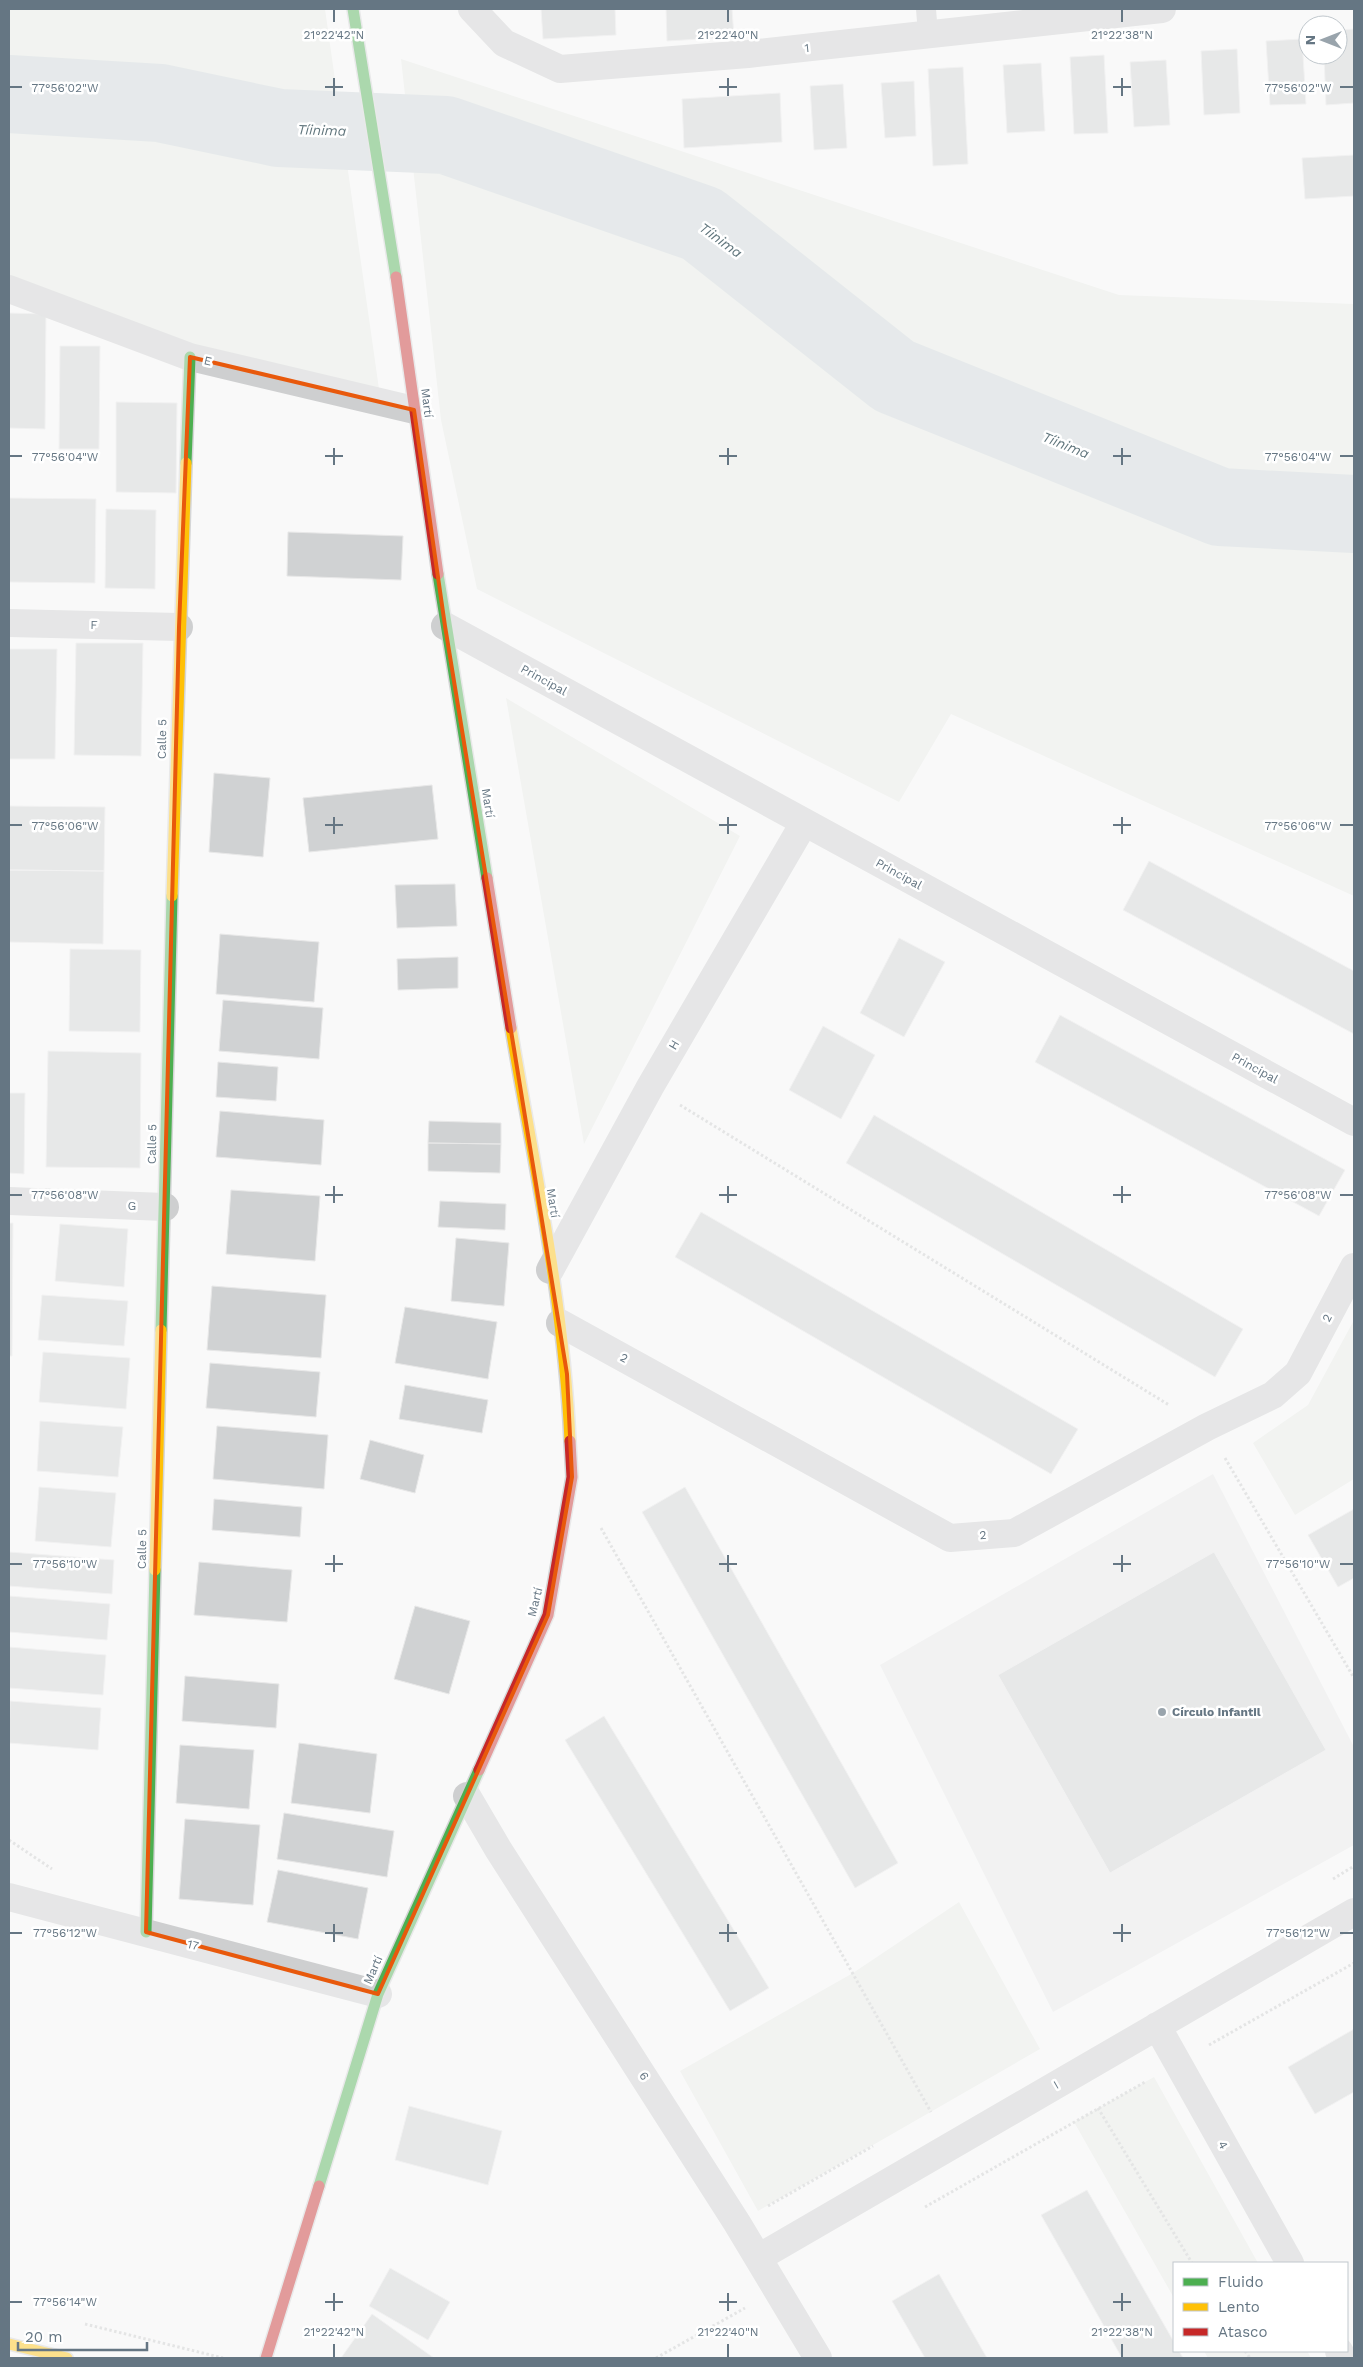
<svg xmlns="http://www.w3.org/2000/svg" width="1363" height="2367" font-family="'Work Sans',sans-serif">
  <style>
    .built { fill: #e8e9e9 }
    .green { fill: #e8ebe6 }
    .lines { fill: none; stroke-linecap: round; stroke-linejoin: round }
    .river { stroke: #ced6d9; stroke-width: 78 }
    .building { fill: #d0d2d3; stroke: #e8e8e8 }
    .fast-casing { stroke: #d5d6d7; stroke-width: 14 }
    .slow-casing { stroke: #d5d6d7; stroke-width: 14 }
    .jam-casing { stroke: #d5d6d7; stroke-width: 14 }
    .path { stroke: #cbcccd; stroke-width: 3; stroke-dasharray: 2.5 2.5; stroke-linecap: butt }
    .lane { stroke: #cecfd0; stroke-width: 20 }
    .street { stroke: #cecfd0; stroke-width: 28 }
    .fast { stroke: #4caf50; stroke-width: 11 }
    .slow { stroke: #ffc107; stroke-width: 11 }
    .jam { stroke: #c62828; stroke-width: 11 }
    .marked { fill: none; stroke: #e8590c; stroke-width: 4; stroke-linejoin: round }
    .ticks { fill: none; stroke: #657683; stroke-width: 2 }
    .poi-dot { fill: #99a4ac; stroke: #fff; stroke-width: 2 }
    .labels { text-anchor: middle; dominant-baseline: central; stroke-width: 5; stroke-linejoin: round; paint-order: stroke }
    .street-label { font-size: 12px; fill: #657683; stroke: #fff }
    .poi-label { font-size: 12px; font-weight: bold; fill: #657683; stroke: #fff; text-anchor: start }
    .water-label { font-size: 14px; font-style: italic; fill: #60757c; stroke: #fff }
    .ticks-label { font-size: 12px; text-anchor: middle; fill: #657683; stroke: #fff; stroke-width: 5; stroke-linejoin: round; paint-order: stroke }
  </style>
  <rect width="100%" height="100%" fill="#f9f9f9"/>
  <path class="built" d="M1213 1474 1354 1747V1845L1053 2012 880 1665Z"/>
  <path class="green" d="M9 9H325L380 396 217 365 9 287Z
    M401 59 1119 295 1354 304V896L951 714 899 802 477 589 441 420Z
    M506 698 740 836 584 1144Z
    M1354 1320V1479L1295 1515 1253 1443 1308 1405Z
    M959 1902 1040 2049 758 2211 680 2071 853 1973Z
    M1154 2077 1258 2263H1174V2298L1074 2122Z
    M1204 2351H1307L1311 2358H1208Z"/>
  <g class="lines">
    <path class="river" d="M9 94 160 103 279 128 446 135 702 224 894 376 1220 507 1354 514"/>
  </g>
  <path class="building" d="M541 9H615L616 35 543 39Z
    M666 9H732L734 37 667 41Z
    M1354 29V103L1326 105 1324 55H1338V30Z
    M1302 39 1306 104 1270 105 1266 41Z
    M1237 49 1240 113 1204 115 1201 51Z
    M1104 55 1108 133 1074 134 1070 57Z
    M1166 60 1170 125 1134 127 1130 62Z
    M1041 63 1045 131 1007 133 1003 65Z
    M963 67 968 164 933 166 928 69Z
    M914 81 916 136 885 138 881 83Z
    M843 84 847 148 814 150 810 86Z
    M780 93 782 142 684 148 682 99Z
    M1354 155V196L1305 199 1302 158Z
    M9 313 46 314 45 429 9 428Z
    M60 346H100L99 449H59Z
    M116 402 177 403 176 493 116 492Z
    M9 498 96 499 95 583 9 582Z
    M106 509 156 510 155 589 105 588Z
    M288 532 403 536 401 580 287 576Z
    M76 643H143L141 756 74 755Z
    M9 649H57L55 759H9Z
    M214 773 270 778 263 857 209 852Z
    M432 785 438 839 309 852 303 798Z
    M9 806 105 807 104 871 9 870Z
    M1149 861 1354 971V1034L1123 910Z
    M9 870 104 871 103 944 9 942Z
    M455 884 457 926 397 928 395 885Z
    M220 934 319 942 314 1002 216 994Z
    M899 938 945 962 904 1037 860 1013Z
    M70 949 141 950 140 1032 69 1031Z
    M458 957V988L398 990 397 959Z
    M223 1000 323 1008 319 1059 219 1051Z
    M1060 1015 1345 1170 1319 1216 1035 1062Z
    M823 1026 875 1055 841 1119 789 1090Z
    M48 1051 141 1053 140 1168 46 1167Z
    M218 1062 278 1067 276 1101 216 1097Z
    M9 1093H25L24 1174 9 1173Z
    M220 1111 324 1120 321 1165 216 1157Z
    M874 1115 1243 1329 1215 1377 846 1163Z
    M429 1121 501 1123V1144L428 1143Z
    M428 1143 501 1144 500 1173 428 1171Z
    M231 1190 320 1196 315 1261 226 1254Z
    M440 1201 506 1204 505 1230 438 1227Z
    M701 1212 1078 1429 1051 1474 675 1257Z
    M9 1223H13L12 1356H9Z
    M60 1224 128 1229 124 1287 55 1281Z
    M456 1238 509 1243 504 1306 451 1301Z
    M212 1286 326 1295 321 1358 207 1350Z
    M42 1295 128 1301 124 1346 38 1340Z
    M405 1307 497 1322 488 1379 395 1363Z
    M43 1352 130 1358 126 1409 39 1402Z
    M210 1363 320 1372 316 1417 206 1408Z
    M405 1385 488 1400 482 1433 399 1419Z
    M40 1421 123 1427 118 1477 37 1471Z
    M217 1426 328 1435 324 1489 213 1479Z
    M370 1440 424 1455 415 1493 360 1479Z
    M39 1487 116 1493 111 1547 35 1541Z
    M685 1487 898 1863 855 1888 642 1512Z
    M214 1499 302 1507 300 1537 212 1530Z
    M1354 1509V1578L1338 1587 1308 1535Z
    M9 1552 114 1560 112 1594 9 1586Z
    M1214 1552 1326 1750 1110 1873 998 1675Z
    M199 1562 292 1570 287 1622 194 1615Z
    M9 1596 110 1604 107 1640 9 1632Z
    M415 1606 470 1621 449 1694 394 1679Z
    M9 1647 106 1655 103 1695 9 1688Z
    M185 1676 279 1684 276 1728 182 1721Z
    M10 1701 101 1708 98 1750 9 1743Z
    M604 1716 769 1988 730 2011 565 1740Z
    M299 1743 377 1754 370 1813 291 1803Z
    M180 1745 254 1750 249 1809 176 1803Z
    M284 1813 394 1831 387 1877 277 1859Z
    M185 1819 260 1825 253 1905 179 1899Z
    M278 1870 368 1888 358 1939 267 1922Z
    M1354 2029V2092L1315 2114 1288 2067Z
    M409 2106 502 2131 488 2185 395 2160Z
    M1087 2190 1174 2342V2351H1179L1183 2358H1122L1041 2215Z
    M390 2268 450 2302 428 2340 369 2306Z
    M939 2274 987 2358H925L892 2301Z
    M372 2314 434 2358H341Z"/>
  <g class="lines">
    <g class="fast-casing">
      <path id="fast" d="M353 9 396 277
        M186 463 190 357
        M438 574 487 878
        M161 1330 172 896
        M146 1932 155 1570
        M319 2186 378 1994 479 1770"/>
    </g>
    <g class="slow-casing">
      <path id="slow" d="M172 896 186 463
        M511 1028C534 1165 564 1302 570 1441
        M155 1570 161 1330
        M9 2344 67 2358"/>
    </g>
    <g class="jam-casing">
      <path id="jam" d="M396 277 438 574
        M487 878 511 1028
        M479 1770 548 1615 572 1477 570 1441
        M266 2358 319 2186"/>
    </g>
    <path class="path" d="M680 1105 1169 1405
      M1225 1458 1354 1678
      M601 1528 931 2112
      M9 1840 52 1869
      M1333 1879 1354 1866
      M1209 2045 1354 1963
      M1098 2108 1192 2263
      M768 2206 873 2146
      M925 2207 1145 2082
      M85 2324 223 2358
      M1245 2351 1250 2358
      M656 2358 745 2308"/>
    <path class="lane" d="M926 9 928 34"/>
    <path class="street" d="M472 9 504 43 560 69 748 54 1162 9
      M9 289 190 357 414 410
      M9 623 179 627
      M445 626 1354 1122
      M9 1201 165 1207
      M550 1270 650 1087 804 823
      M560 1323 950 1538 1014 1533 1207 1427 1273 1395 1298 1373 1354 1267
      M467 1796 498 1849 737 2223 818 2358
      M9 1897 378 1994
      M1157 2026 1290 2263
      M758 2258 1354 1912
      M1339 2351 1343 2358"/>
    <use href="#fast" class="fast"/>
    <use href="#slow" class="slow"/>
    <use href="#jam" class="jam"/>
  </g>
  <path d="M0 0H1363V2367H0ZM190 357 414 410 445 626 567 1374 572 1477 548 1615 378 1994 146 1932 179 627Z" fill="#f9f9f9" fill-opacity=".55" fill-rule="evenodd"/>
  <path class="marked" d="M190 357 414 410 445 626 567 1374 572 1477 548 1615 378 1994 146 1932 179 627Z"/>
  <path class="ticks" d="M334 10V22M728 10V22M1122 10V22M334 78V96M728 78V96M1122 78V96M10 87H22M325 87H343M719 87H737M1113 87H1131M1340 87H1353M334 448V465M728 448V465M1122 448V465M10 456H22M325 456H343M719 456H737M1113 456H1131M1340 456H1353M334 817V834M728 817V834M1122 817V834M10 825H22M325 825H343M719 825H737M1113 825H1131M1340 825H1353M334 1186V1203M728 1186V1203M1122 1186V1203M10 1195H22M325 1195H343M719 1195H737M1113 1195H1131M1340 1195H1353M334 1555V1572M728 1555V1572M1122 1555V1572M10 1564H22M325 1564H343M719 1564H737M1113 1564H1131M1340 1564H1353M334 1924V1942M728 1924V1942M1122 1924V1942M10 1933H22M325 1933H343M719 1933H737M1113 1933H1131M1340 1933H1353M334 2293V2311M728 2293V2311M1122 2293V2311M10 2302H22M325 2302H343M719 2302H737M1113 2302H1131M334 2344V2357M728 2344V2357M1122 2344V2357"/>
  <circle class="poi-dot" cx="1162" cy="1712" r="5"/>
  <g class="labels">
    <g class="street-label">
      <text transform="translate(807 48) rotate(-6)">1</text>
      <text transform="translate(208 361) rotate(13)">E</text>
      <text transform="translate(427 403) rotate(83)">Martí</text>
      <text transform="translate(94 625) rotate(1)">F</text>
      <text transform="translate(544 680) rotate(29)">Principal</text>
      <text transform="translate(162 739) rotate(-89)">Calle 5</text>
      <text transform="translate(488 803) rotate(81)">Martí</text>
      <text transform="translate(899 874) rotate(29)">Principal</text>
      <text transform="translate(674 1045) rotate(-60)">H</text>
      <text transform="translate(1255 1068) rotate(29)">Principal</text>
      <text transform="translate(152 1144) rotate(-89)">Calle 5</text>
      <text transform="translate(553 1203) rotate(81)">Martí</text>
      <text transform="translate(132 1206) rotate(2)">G</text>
      <text transform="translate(1327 1318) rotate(-62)">2</text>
      <text transform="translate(624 1358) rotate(29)">2</text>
      <text transform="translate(983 1535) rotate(-4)">2</text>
      <text transform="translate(142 1549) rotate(-89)">Calle 5</text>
      <text transform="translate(535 1602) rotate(-76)">Martí</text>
      <text transform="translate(193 1945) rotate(15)">17</text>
      <text transform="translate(373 1970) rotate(-66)">Martí</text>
      <text transform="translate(644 2076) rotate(58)">6</text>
      <text transform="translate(1056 2085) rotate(-30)">I</text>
      <text transform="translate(1223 2145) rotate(61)">4</text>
    </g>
    <g class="poi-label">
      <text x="1172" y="1712">Círculo Infantil</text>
    </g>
    <g class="water-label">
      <text transform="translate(322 130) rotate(2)">Tíinima</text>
      <text transform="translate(721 240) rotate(36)">Tíinima</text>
      <text transform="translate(1066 445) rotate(22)">Tíinima</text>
    </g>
  </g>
  <g class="ticks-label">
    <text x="334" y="39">21°22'42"N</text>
    <text x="728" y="39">21°22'40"N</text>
    <text x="1122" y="39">21°22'38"N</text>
    <text x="1298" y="92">77°56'02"W</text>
    <text x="65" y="92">77°56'02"W</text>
    <text x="1298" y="461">77°56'04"W</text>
    <text x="65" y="461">77°56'04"W</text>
    <text x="1298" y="830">77°56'06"W</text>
    <text x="65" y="830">77°56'06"W</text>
    <text x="1298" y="1199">77°56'08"W</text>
    <text x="65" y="1199">77°56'08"W</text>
    <text x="1298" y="1568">77°56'10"W</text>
    <text x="65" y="1568">77°56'10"W</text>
    <text x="1298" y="1937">77°56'12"W</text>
    <text x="65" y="1937">77°56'12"W</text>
    <text x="65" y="2306">77°56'14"W</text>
    <text x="334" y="2336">21°22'42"N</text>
    <text x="728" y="2336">21°22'40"N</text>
    <text x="1122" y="2336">21°22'38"N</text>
  </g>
  <rect width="1363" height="2367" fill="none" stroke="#657683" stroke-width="20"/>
  <rect x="1173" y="2262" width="175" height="90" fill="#ffffff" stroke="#c1c8cd"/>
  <rect x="1183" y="2278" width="25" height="8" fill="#4caf50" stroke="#c1c8cd"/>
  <text x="1218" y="2287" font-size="15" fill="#657683">Fluido</text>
  <rect x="1183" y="2303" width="25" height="8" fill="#ffc107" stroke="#c1c8cd"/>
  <text x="1218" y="2312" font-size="15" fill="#657683">Lento</text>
  <rect x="1183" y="2328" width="25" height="8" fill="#c62828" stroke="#c1c8cd"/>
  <text x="1218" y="2337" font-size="15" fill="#657683">Atasco</text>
  <g transform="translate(1323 40) rotate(270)"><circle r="24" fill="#ffffff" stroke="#c1c8cd"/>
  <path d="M0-4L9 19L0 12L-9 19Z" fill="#99a4ac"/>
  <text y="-8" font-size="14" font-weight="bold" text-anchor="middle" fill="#657683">N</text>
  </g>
  <path d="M18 2342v8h129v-8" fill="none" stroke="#657683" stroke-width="2.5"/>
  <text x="25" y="2342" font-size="15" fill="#657683" stroke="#ffffff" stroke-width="4" paint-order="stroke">20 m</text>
</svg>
